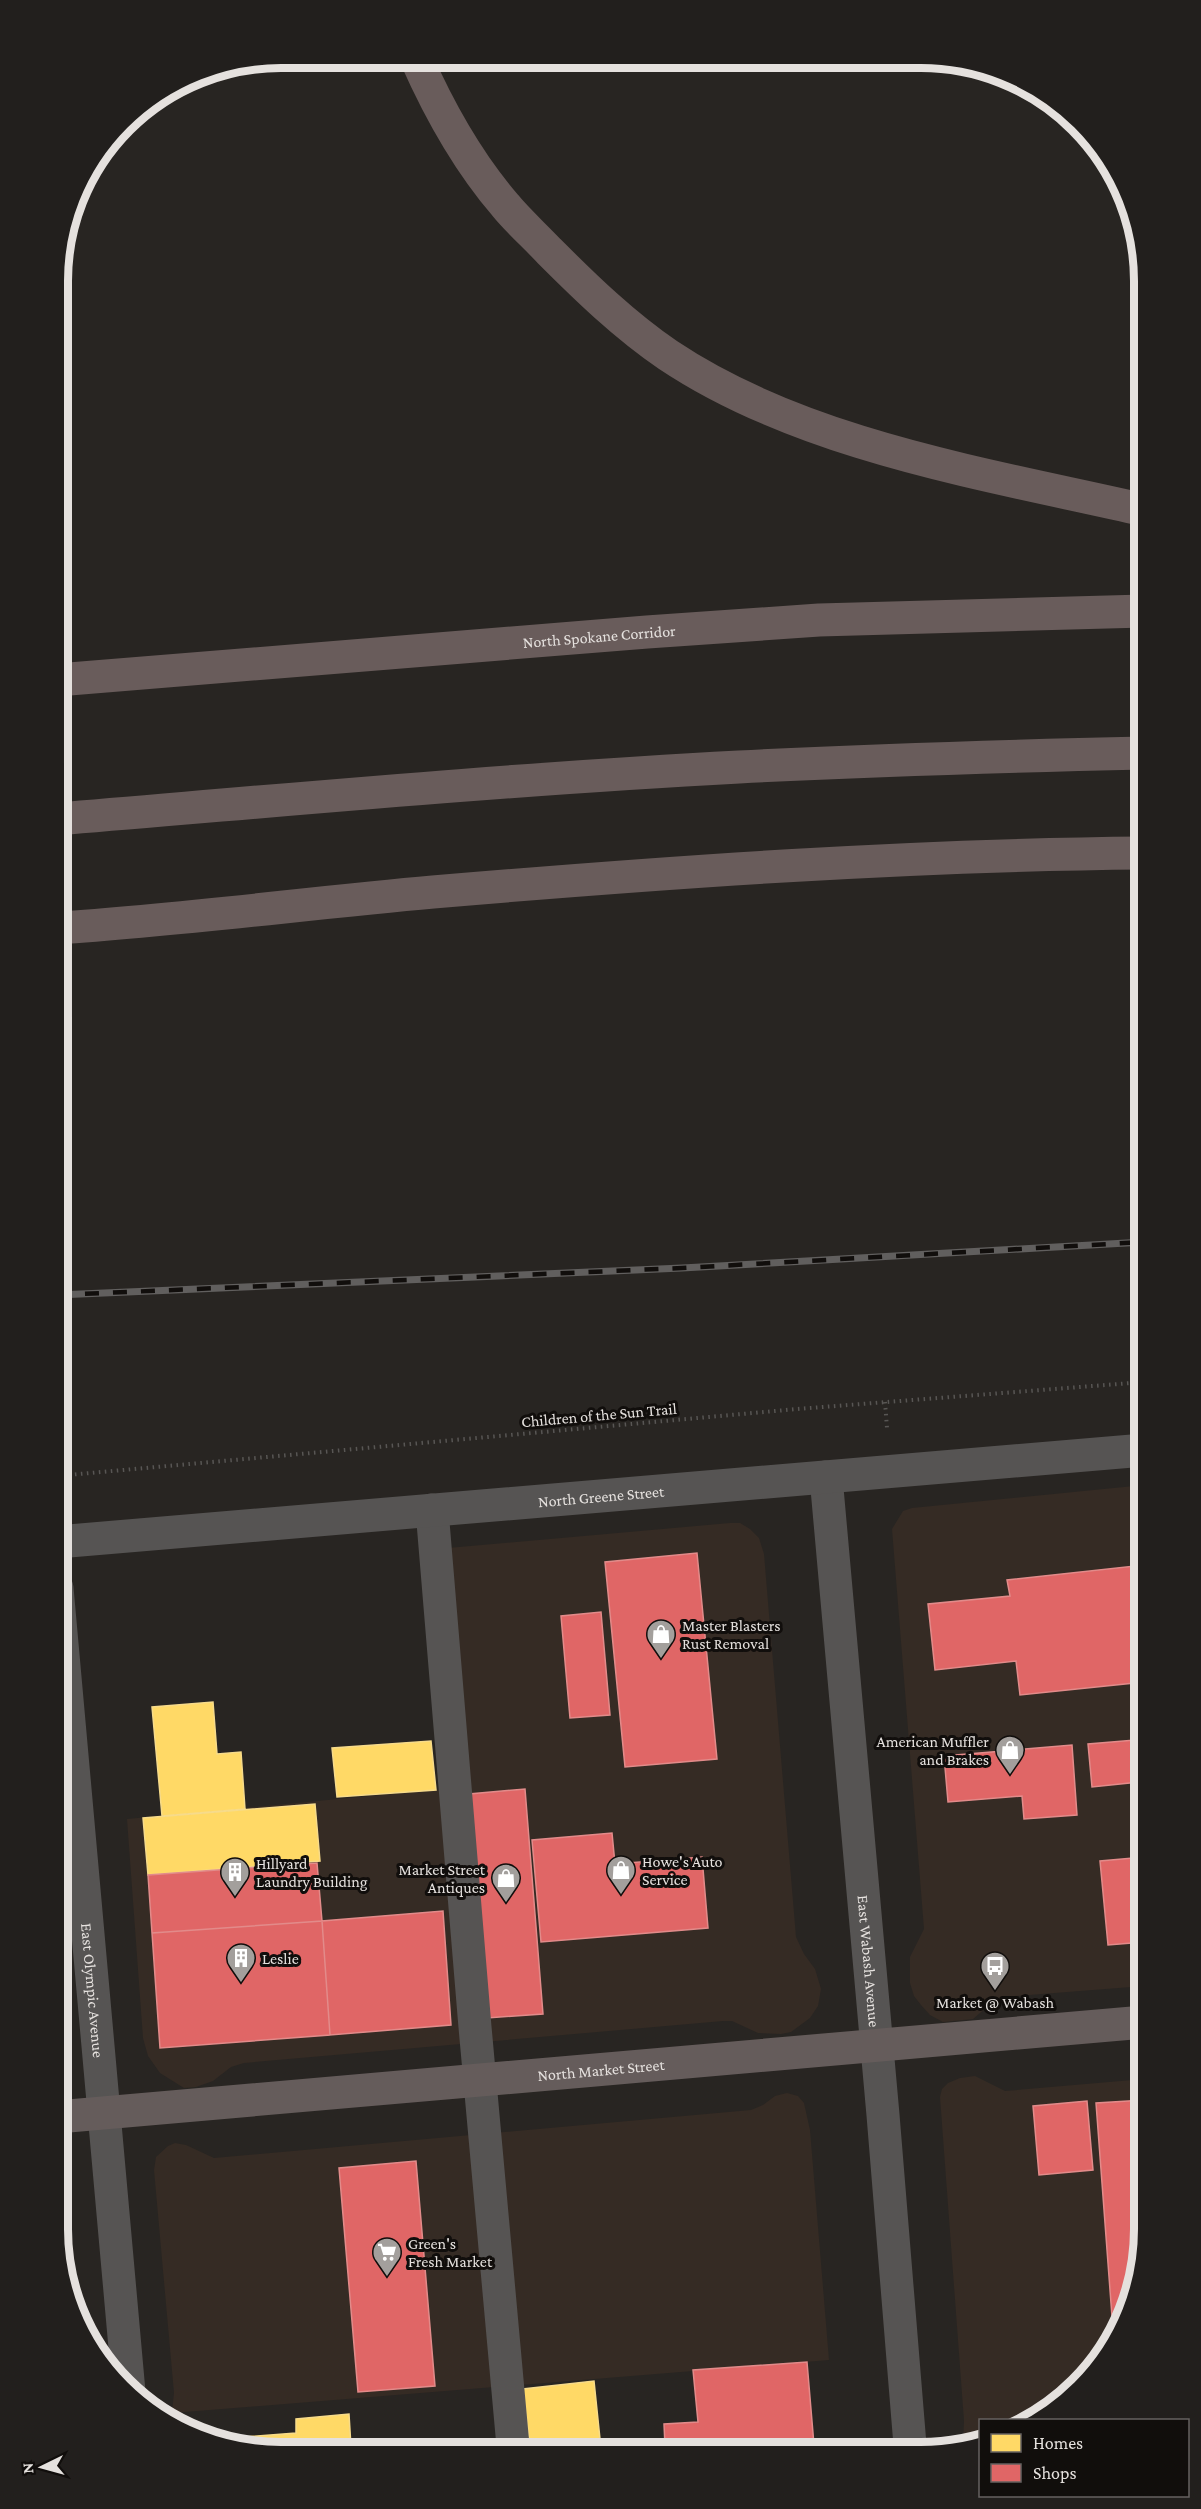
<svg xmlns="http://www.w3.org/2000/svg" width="1201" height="2509" font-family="'Crimson Pro',serif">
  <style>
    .built { fill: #352b24 }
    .homes { fill: #ffd966; stroke: #f7db8a; stroke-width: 1.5 }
    .shops { fill: #e06666; stroke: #e28b8a; stroke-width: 1.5 }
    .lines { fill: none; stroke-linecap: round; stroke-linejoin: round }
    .path { stroke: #585654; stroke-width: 4; stroke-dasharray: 1.5 4.5; stroke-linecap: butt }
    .minor { stroke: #565453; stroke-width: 33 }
    .major { stroke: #655c5b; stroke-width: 33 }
    .highway { stroke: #695c5b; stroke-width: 33 }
    .rail-casing { stroke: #615f5e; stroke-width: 7 }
    .rail { stroke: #110e0c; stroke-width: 4.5; stroke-dasharray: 14; stroke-linecap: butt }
    .labels { text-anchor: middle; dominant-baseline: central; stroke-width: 6; stroke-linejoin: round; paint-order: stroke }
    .street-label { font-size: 16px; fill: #e5e1de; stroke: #110e0c }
    .poi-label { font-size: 16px; fill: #e5e1de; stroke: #110e0c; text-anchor: start }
    .rim { fill: none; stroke: #e5e1de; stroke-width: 8 }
  </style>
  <rect width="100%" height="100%" fill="#282522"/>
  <path class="built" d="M1144 1485V1986L1003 1997 994 2001 973 2019 943 2022 930 2015 921 2005 914 1996 910 1983V1957L924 1929 892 1529 903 1511 912 1508Z
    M730 1523H740L750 1529 759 1538 764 1554 796 1937 804 1954 815 1969 821 1989 818 2006 810 2018 791 2032 781 2034 758 2033 732 2021H723L244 2063 231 2067 213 2081 196 2087 184 2088 160 2073 148 2056 143 2038 127 1819 444 1789 425 1550Z
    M975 2076 1005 2091 1144 2079 1143 2243 1127 2314 1089 2376 1044 2414 1031 2420H980V2443L963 2444 964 2421 940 2097 942 2089 948 2083 960 2078Z
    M787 2093 798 2096 804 2103 810 2130 829 2360 172 2413 174 2393 154 2170 156 2157 168 2146 175 2143 186 2145 214 2158 751 2110 763 2105 775 2096Z"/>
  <path class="homes" d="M213 1702 217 1754 241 1752 245 1809 162 1816 152 1707Z
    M431 1741 436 1790 337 1797 332 1748Z
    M315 1804 320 1861 148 1875 143 1818Z
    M594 2381 600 2439 530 2446 523 2389Z
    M349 2414 351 2447 237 2448 232 2446 244 2444V2437L296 2433V2419Z"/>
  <path class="shops" d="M697 1553 717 1759 625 1767 605 1562Z
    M1144 1565V1682L1020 1695 1016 1661 935 1670 928 1604 1010 1596 1007 1580Z
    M601 1612 610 1715 570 1718 561 1616Z
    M1135 1740 1139 1782 1092 1787 1088 1744Z
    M1072 1745 1077 1815 1024 1819 1022 1796 948 1802 944 1756Z
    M525 1789 543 2014 487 2018 469 1794Z
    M612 1833 615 1864 702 1857 708 1928 541 1942 532 1840Z
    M1144 1857V1942L1108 1945 1100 1861Z
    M317 1863 322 1921 152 1933 148 1875Z
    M443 1911 451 2025 330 2035 322 1921Z
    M322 1921 330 2035 160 2048 152 1933Z
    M1144 2100 1143 2243 1127 2314 1117 2330H1113L1096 2103Z
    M1087 2101 1093 2170 1039 2175 1033 2106Z
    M416 2161 435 2386 358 2392 339 2168Z
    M807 2362 814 2445 665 2446 664 2424 698 2422 693 2370Z"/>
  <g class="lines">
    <path class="path" d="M885 1402 887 1428
      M57 1476 797 1409 1144 1382"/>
    <g class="minor">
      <path id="s1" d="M826 1477 883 2115 910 2445"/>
      <path d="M432 1510 475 2027 513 2446"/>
      <path id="s2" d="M57 1542 1144 1450"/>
      <path id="s3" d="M57 1588 129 2392"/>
    </g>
    <path class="major" id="s4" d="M57 2117 1144 2022"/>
    <g class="highway">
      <path d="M416 58C439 110 468 162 505 205 518 221 534 235 549 251 586 288 624 325 668 355 804 446 987 474 1144 510"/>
      <path id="s5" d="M57 680 647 632 819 620 1144 611"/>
      <path d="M57 819C285 800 512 779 739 767 874 760 1009 756 1144 753"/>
      <path d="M57 928C183 920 308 903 433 892 669 872 907 855 1144 853"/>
    </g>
    <g class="rail-casing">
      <path id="rail" d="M57 1295 682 1268 1144 1242"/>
    </g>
    <use href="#rail" class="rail"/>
  </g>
  <defs>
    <g id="shop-pin" transform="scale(1.5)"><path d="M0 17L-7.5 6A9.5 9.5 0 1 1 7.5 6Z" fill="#a39f9c" stroke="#110e0c"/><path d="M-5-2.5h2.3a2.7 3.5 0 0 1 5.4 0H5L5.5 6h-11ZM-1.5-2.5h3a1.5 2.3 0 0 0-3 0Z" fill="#fff"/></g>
    <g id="building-pin" transform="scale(1.5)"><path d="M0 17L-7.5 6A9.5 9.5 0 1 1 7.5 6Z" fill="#a39f9c" stroke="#110e0c"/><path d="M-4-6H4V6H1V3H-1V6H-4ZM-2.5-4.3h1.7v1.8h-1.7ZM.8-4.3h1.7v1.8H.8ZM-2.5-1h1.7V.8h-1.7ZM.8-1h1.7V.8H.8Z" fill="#fff"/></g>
    <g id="bus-pin" transform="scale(1.5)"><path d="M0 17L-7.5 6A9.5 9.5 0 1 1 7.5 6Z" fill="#a39f9c" stroke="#110e0c"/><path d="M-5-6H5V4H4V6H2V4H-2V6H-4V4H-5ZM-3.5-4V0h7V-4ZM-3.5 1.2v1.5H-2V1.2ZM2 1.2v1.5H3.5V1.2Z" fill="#fff"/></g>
    <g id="supermarket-pin" transform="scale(1.5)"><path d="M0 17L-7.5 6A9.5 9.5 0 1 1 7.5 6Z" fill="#a39f9c" stroke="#110e0c"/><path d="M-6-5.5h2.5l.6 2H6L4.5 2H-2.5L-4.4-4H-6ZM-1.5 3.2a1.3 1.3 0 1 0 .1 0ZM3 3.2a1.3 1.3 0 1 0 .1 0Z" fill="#fff"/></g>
  </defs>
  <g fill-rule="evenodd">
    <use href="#shop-pin" x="661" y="1634"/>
    <use href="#shop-pin" x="1010" y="1750"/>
    <use href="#shop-pin" x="621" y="1870"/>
    <use href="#building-pin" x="235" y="1872"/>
    <use href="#shop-pin" x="506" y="1878"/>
    <use href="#building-pin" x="241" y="1958"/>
    <use href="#bus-pin" x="995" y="1966"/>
    <use href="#supermarket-pin" x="387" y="2252"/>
  </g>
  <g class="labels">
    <g class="street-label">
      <text stroke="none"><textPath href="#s5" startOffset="544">North Spokane Corridor</textPath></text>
      <text transform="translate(599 1415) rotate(-5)">Children of the Sun Trail</text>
      <text stroke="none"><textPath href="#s2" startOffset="546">North Greene Street</textPath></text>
      <text stroke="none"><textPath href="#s1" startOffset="486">East Wabash Avenue</textPath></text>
      <text stroke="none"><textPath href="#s3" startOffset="404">East Olympic Avenue</textPath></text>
      <text stroke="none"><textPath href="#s4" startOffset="546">North Market Street</textPath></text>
    </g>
    <g class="poi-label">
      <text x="682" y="1625">Master Blasters<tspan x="682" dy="18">Rust Removal</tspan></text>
      <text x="989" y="1741" text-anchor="end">American Muffler<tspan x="989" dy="18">and Brakes</tspan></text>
      <text x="642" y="1861">Howe's Auto<tspan x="642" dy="18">Service</tspan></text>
      <text x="256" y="1863">Hillyard<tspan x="256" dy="18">Laundry Building</tspan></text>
      <text x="485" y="1869" text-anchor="end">Market Street<tspan x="485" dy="18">Antiques</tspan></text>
      <text x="262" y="1958">Leslie</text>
      <text x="995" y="2002" text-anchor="middle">Market @ Wabash</text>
      <text x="408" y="2243">Green's<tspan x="408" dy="18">Fresh Market</tspan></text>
    </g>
  </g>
  <path d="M0 0H1201V2509H0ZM281 68H921A213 213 0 0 1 1134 281V2229A213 213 0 0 1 921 2442H281A213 213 0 0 1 68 2229V281A213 213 0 0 1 281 68Z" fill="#221f1d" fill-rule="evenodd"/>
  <path class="rim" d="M281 68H921A213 213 0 0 1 1134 281V2229A213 213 0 0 1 921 2442H281A213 213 0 0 1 68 2229V281A213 213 0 0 1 281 68Z"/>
  <rect x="979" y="2419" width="210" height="78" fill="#110e0c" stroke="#666260" stroke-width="1.5"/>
  <rect x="991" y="2434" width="30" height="18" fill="#ffd966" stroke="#666260" stroke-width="1.5"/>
  <text x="1033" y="2449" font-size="18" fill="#e5e1de">Homes</text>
  <rect x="991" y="2464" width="30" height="18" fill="#e06666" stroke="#666260" stroke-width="1.5"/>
  <text x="1033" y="2479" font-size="18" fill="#e5e1de">Shops</text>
  <g transform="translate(42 2467) rotate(265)" stroke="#110e0c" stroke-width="4.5" paint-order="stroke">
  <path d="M0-4.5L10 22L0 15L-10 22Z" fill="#e5e1de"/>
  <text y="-9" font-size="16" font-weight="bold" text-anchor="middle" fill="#e5e1de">N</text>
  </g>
</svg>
